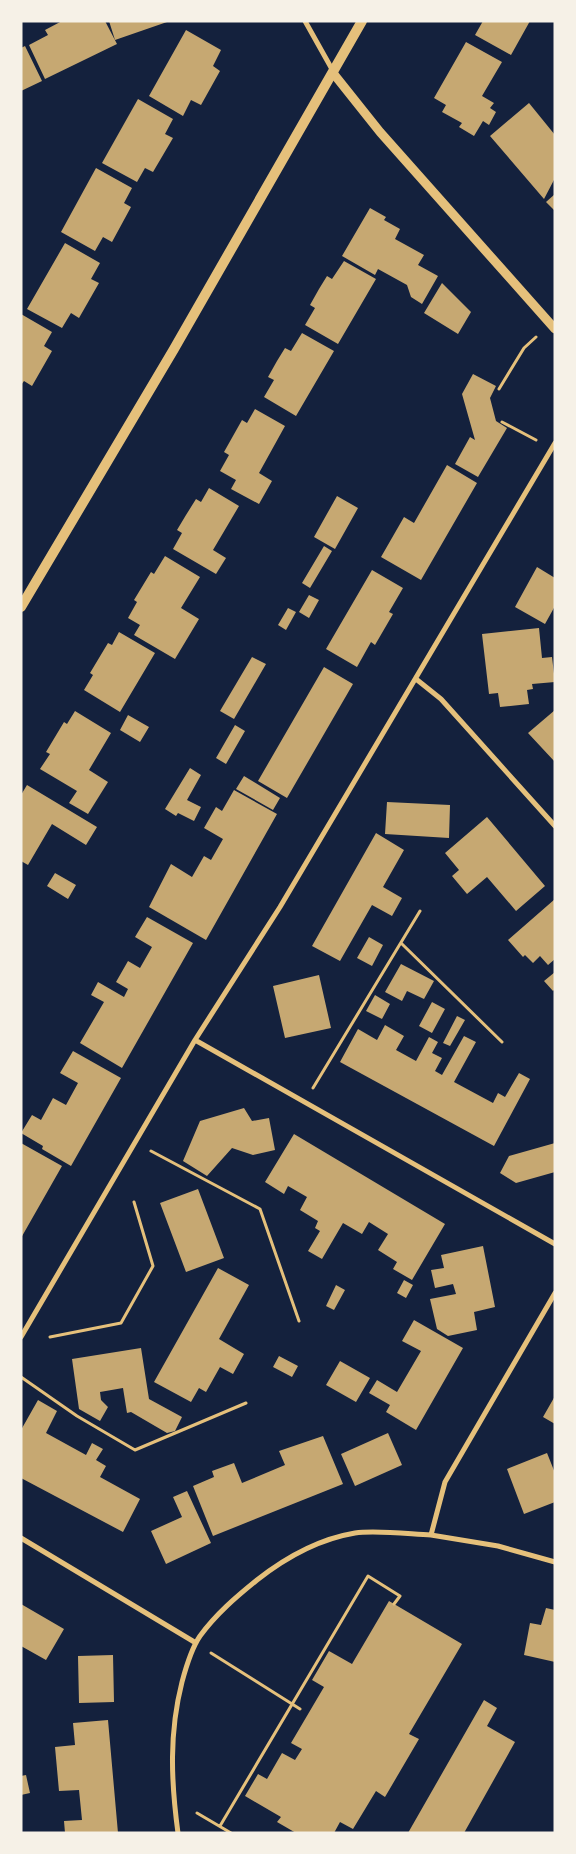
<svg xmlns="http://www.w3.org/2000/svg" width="576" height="1854" font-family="Barlow,sans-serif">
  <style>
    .building { fill: #c6a872 }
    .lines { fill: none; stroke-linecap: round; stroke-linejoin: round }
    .path { stroke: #e5c07b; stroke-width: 3 }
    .minor { stroke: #e5c07b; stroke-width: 5 }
    .tertiary { stroke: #e5c07b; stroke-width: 9 }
    .secondary { stroke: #e5c07b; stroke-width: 10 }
  </style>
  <rect width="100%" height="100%" fill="#14213d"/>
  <path class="building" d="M62 21H105L117 44 45 79 29 45 48 35 45 30Z
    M109 21H167V22L115 40Z
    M483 21H530L511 55 475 35Z
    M186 30 221 50 213 66 220 71 201 105 191 100 183 116 149 96Z
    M466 42 502 62 482 96 494 103 490 108 496 112 489 125 483 121 474 136 459 127 462 123 442 112 446 105 434 98Z
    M25 46 42 81 21 91V48Z
    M138 99 173 119 165 134 173 138 153 172 145 168 137 182 102 163Z
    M529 103 555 135V178L544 199 490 136Z
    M96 168 132 188 124 203 131 207 112 242 103 237 95 251 61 232Z
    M555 194V211L546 202Z
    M370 208 386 217 384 220 400 229 395 239 424 255 418 265 438 276 422 304 411 297 407 285 378 269 375 275 342 256Z
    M65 243 100 263 91 279 99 283 79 318 71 313 62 328 27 309Z
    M344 261 376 279 338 344 305 325 315 308 310 305 319 289 327 276 332 279Z
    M442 283 471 312 458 334 424 313Z
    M21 314 52 332 44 346 52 351 32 386 24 381 21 385Z
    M302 333 334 351 296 416 264 397 274 380 268 377 277 361 285 348 291 351Z
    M473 374 496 386 490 398 496 421 507 428 478 477 455 464 470 437 475 440 462 394Z
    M255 409 285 426 259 473 272 481 259 504 231 489 236 480 220 471 229 455 224 452 242 420 247 423Z
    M447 465 477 483 421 580 381 557 404 517 414 523Z
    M209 488 239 506 213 550 226 558 216 574 173 549 182 533 177 530 186 515 196 499 201 502Z
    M337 496 358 508 335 549 314 537Z
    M324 546 332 551 310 588 302 583Z
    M165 556 200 577 181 608 199 619 175 659 134 635 140 625 128 618 137 602 134 600 151 572 154 574Z
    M537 567 555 578V606L545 624 515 607Z
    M372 570 403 588 389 612 393 614 375 645 371 642 357 667 326 649Z
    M309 595 319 600 309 618 299 612Z
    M288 608 296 612 286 630 278 625Z
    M539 628 542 658 552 657 555 682 532 684 533 689 527 690 529 704 500 707 498 693 489 694 482 634Z
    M119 632 155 653 120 712 84 690 93 675 90 673 108 643 112 645Z
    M252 657 266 664 234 719 220 711Z
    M324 667 353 684 287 798 258 781Z
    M555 710V762L528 733Z
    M75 711 111 733 89 770 108 782 88 814 69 803 77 791 40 769 50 754 46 752 64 722 67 724Z
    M128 715 149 727 140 742 120 730Z
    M235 725 245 731 226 764 216 758Z
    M190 768 201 775 187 800 201 807 194 821 178 813 176 816 165 809Z
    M244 776 280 798 273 810 236 789Z
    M27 785 97 827 86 845 52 824 28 865 21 861V795Z
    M234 790 277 814 206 940 149 907 171 864 192 877 204 856 211 860 223 839 204 828 216 807 222 811Z
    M387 802 450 805 449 838 385 834Z
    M487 817 545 886 516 911 487 877 467 894 452 876 459 870 445 853Z
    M376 833 404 850 383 887 402 898 392 916 372 905 340 961 312 946Z
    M55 873 76 885 68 899 47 886Z
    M555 899V959L548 965 540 956 533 963 525 955 523 957 508 940Z
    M147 917 193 943 122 1068 80 1043 104 1002 91 995 98 982 124 997 128 989 116 982 128 961 140 968 152 947 135 937Z
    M369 937 383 945 372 966 357 958Z
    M401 964 434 981 424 999 407 991 402 1001 385 992Z
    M555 972V989L553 991 544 981Z
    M319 975 331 1028 285 1038 273 986Z
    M375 995 390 1004 382 1019 366 1011Z
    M432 1002 445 1009 432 1033 419 1026Z
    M457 1016 465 1020 450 1046 443 1043Z
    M385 1025 404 1036 396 1050 416 1061 429 1037 438 1042 432 1053 442 1058 435 1071 442 1075 464 1036 476 1042 454 1082 493 1103 498 1093 505 1097 519 1073 530 1079 494 1146 340 1062 358 1029 377 1040Z
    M73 1051 121 1078 71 1166 42 1149 43 1146 21 1133 32 1115 41 1120 53 1098 66 1105 78 1083 60 1073Z
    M244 1108 252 1121 269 1118 275 1150 253 1155 232 1148 207 1176 183 1161 200 1121Z
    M294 1134 445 1224 412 1280 393 1269 397 1262 378 1250 388 1234 369 1222 362 1234 343 1223 322 1259 308 1251 320 1231 315 1228 318 1221 300 1210 307 1197 288 1186 284 1194 265 1182Z
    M21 1143 62 1166 21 1238Z
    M555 1143V1172L516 1183 500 1173 509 1156Z
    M198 1189 224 1258 186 1272 160 1203Z
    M483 1246 495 1307 474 1312 477 1330 448 1336 437 1329 430 1299 456 1294 453 1284 435 1288 431 1270 444 1268 441 1255Z
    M218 1268 249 1285 219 1339 244 1354 233 1374 220 1367 206 1392 199 1388 191 1402 154 1382Z
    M404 1280 413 1285 406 1298 397 1293Z
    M336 1285 345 1290 334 1310 326 1306Z
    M414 1320 463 1348 416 1430 386 1412 390 1405 369 1393 377 1380 397 1392 421 1351 402 1341Z
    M141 1348 149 1399 182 1417 175 1431 167 1433 131 1412 127 1413 123 1388 100 1392 101 1400 108 1407 100 1421 79 1409 72 1359Z
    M279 1356 298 1366 292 1377 273 1367Z
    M340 1361 370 1378 356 1402 326 1385Z
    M555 1396V1424L543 1417Z
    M38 1400 57 1411 46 1433 86 1455 92 1443 103 1449 96 1460 106 1466 100 1477 140 1499 123 1532 21 1478V1430Z
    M388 1433 402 1465 355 1486 341 1454Z
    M323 1436 343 1484 213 1536 193 1486 214 1477 212 1471 234 1463 242 1483 285 1465 279 1451Z
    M547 1453 555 1473V1502L524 1514 507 1469Z
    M187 1491 211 1543 166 1564 151 1531 182 1517 173 1497Z
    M389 1601 462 1644 409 1734 419 1739 385 1797 376 1791 353 1829 340 1822 334 1833H296L277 1822 281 1817 245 1796 258 1774 267 1779 282 1753 295 1760 302 1749 291 1743 324 1687 312 1680 329 1651 352 1664Z
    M21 1604 64 1629 46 1660 21 1646Z
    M546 1608 555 1610V1662L524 1655 530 1623 541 1625Z
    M113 1655 114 1702 79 1703 78 1656Z
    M484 1700 497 1708 487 1726 515 1742 464 1833H408Z
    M108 1720 118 1833H65L64 1821 82 1820 79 1790 59 1791 55 1747 75 1745 73 1723Z
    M26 1775 30 1793 21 1795V1776Z"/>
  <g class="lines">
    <path class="path" d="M499 389 524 348 536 337
      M502 422 536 440
      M401 943 502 1042
      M313 1088 420 911
      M151 1151 260 1209 299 1321
      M50 1337 121 1323 153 1266 134 1202
      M21 1377 77 1416 135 1450 246 1403
      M211 1653 300 1709
      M197 1813 231 1833
      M220 1826 368 1576 400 1596 394 1604"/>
    <path class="minor" d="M305 21 333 71
      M416 679 441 699 555 826
      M195 1040 555 1244
      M21 1337 195 1040 280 907 555 443
      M431 1535 498 1546 555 1562
      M21 1538 196 1643
      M178 1833C171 1781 169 1733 182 1682 186 1667 191 1649 200 1636 216 1614 236 1597 257 1580 285 1558 319 1539 355 1533 376 1530 409 1534 431 1535L445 1482 555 1293"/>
    <path class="tertiary" d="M333 73 380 132 555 329"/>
    <path class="secondary" d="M21 607 174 349 362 21"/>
  </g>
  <rect width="576" height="1854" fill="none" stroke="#f6f1e7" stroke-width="45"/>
</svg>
